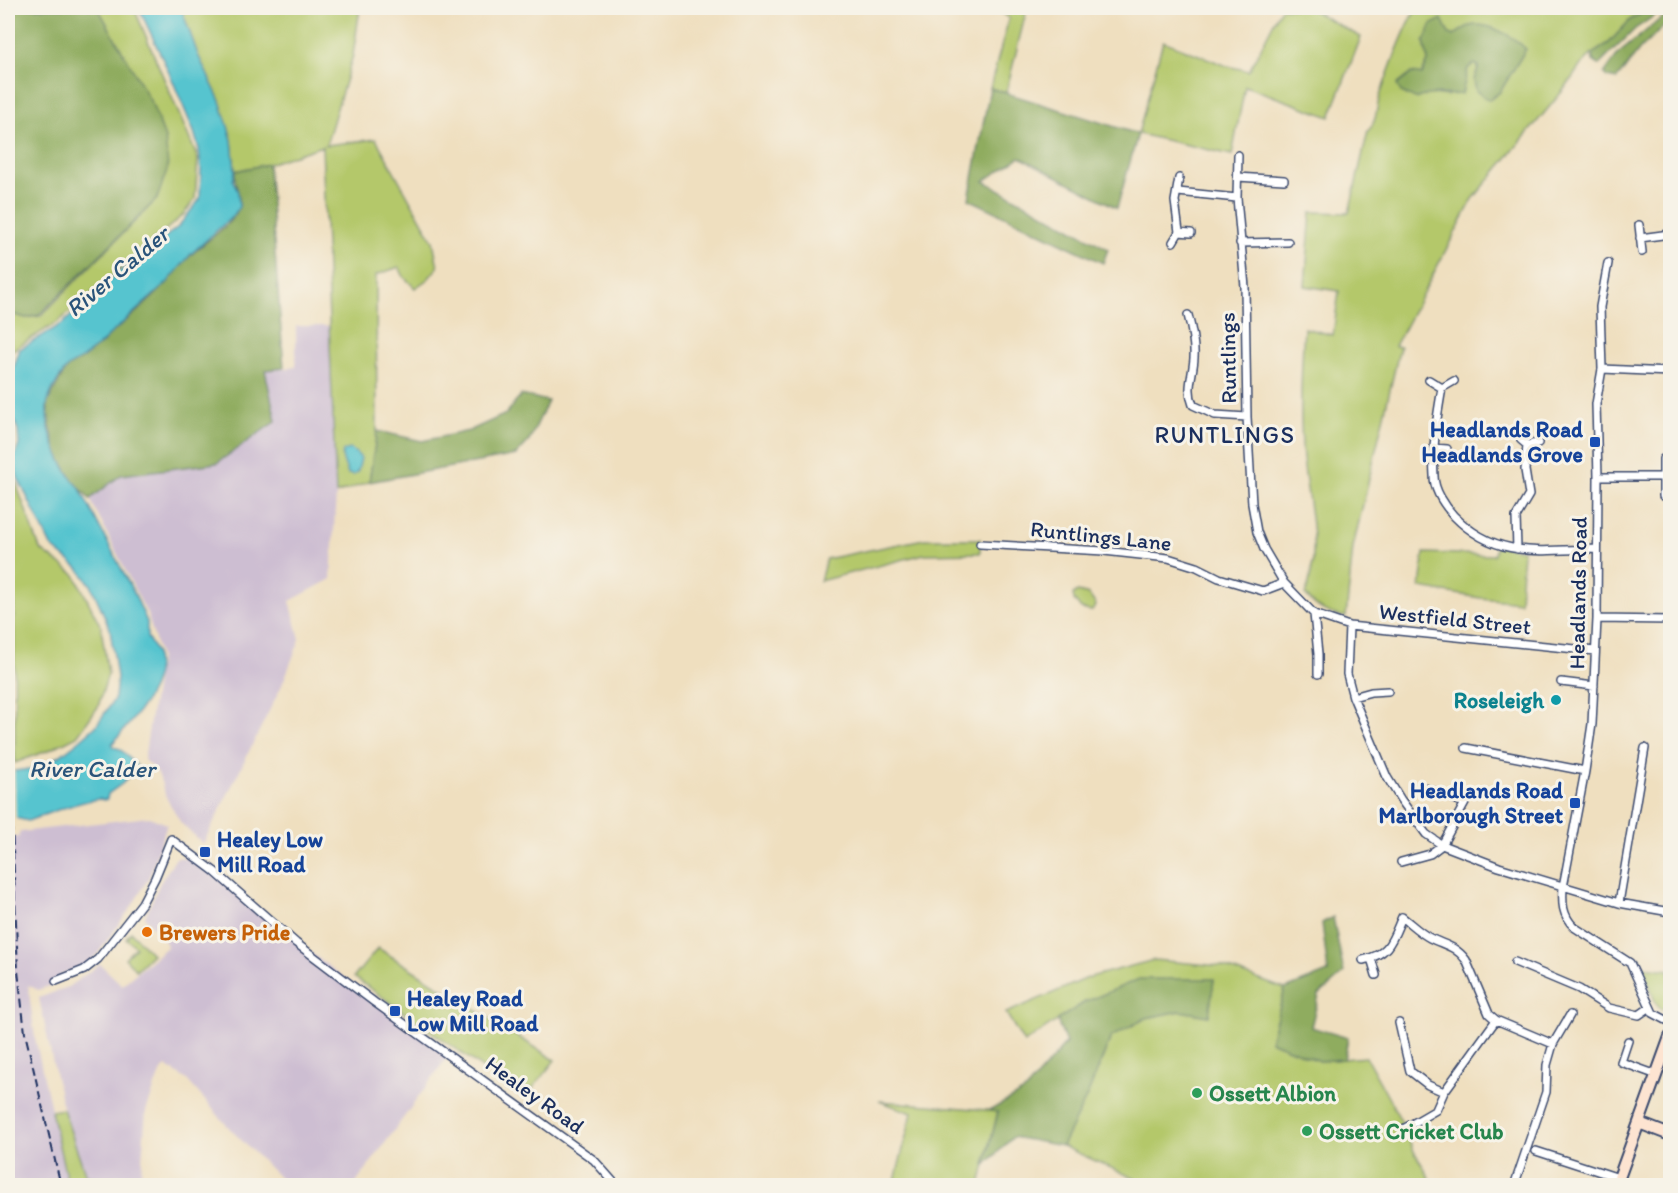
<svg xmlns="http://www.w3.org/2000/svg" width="1678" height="1193" font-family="Itim,sans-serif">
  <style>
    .industrial { fill: #cdbed2 }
    .green { fill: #b4c86b; stroke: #687c64; stroke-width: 1.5; fill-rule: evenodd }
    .forest { fill: #8fac5f; stroke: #556e5e; stroke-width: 1.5 }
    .water { fill: #57c4cf; stroke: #397a96; stroke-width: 1.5 }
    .pier { fill: #efdfbf }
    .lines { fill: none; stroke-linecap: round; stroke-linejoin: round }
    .street-casing { stroke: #3b496d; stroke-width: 10 }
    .secondary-casing { stroke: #3b496d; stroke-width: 14 }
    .street { stroke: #fff; stroke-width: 7 }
    .secondary { stroke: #fde4d1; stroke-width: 10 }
    .rail { stroke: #1b2f5e; stroke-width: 2; stroke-dasharray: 9 4.5; stroke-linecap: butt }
    .transit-dot { fill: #1a4fb4; stroke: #f7f3e8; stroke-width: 2 }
    .culture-dot { fill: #0f9aa8; stroke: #f7f3e8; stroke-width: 2 }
    .food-dot { fill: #e8710a; stroke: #f7f3e8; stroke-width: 2 }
    .leisure-dot { fill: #2e9e5b; stroke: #f7f3e8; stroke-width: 2 }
    .labels { text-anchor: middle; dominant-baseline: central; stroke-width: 6; stroke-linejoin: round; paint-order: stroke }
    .street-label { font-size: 22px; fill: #1b2f5e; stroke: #f7f3e8 }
    .transit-label { font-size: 22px; font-weight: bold; fill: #164399; stroke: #f7f3e8; text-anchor: end }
    .culture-label { font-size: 22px; font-weight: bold; fill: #0d838f; stroke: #f7f3e8; text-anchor: end }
    .food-label { font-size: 22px; font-weight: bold; fill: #c56008; stroke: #f7f3e8; text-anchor: start }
    .leisure-label { font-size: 22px; font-weight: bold; fill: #27864d; stroke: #f7f3e8; text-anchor: start }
    .water-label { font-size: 24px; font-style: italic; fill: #2a547a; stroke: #f7f3e8 }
    .neighbourhood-label { font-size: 24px; letter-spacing: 1.5px; fill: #1b2f5e; stroke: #f7f3e8 }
  </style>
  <rect width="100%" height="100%" fill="#f7f3e8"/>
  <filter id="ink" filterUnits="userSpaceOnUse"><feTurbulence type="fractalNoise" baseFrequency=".0167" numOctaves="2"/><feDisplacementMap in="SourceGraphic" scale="12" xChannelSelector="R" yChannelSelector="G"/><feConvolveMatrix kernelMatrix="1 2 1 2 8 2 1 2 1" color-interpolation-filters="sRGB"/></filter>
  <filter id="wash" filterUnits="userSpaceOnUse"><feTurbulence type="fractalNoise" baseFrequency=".008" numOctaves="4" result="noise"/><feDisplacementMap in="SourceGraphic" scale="24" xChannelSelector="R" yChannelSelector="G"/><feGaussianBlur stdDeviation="1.35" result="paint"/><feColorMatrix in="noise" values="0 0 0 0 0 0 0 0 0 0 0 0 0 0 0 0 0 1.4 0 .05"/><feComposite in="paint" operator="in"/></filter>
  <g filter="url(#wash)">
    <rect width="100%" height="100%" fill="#efdfbf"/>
    <path class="industrial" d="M296 326H330L336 494 331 579 290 601 300 639 282 685 203 844 181 823 167 799 158 773 144 760 160 657 148 616 90 499 121 475 217 463 276 421 265 370 296 367Z
      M149 817 167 824 149 877 132 906 98 953 84 967 61 974 60 982 38 990 28 985 35 1038 68 1185H8V836L19 837V832Z
      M189 857 214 871 284 933 449 1055 354 1186 287 1185 232 1131 187 1080 166 1066 159 1075 146 1111 140 1185 86 1176 63 1109 39 998 68 987 100 964 122 985 167 947 166 943 145 917 160 883 176 858Z"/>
    <path class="green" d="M98 8H134L198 159 195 199 183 215 58 322 11 351 8 313 26 318 41 316 157 199 152 104Z
      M181 8H360L353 55 326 145 376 139 433 241 438 267 428 279 415 288 404 277 399 267 376 275 377 431 369 482 336 494 322 146 268 164 235 171 232 140 220 101 198 55Z
      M995 8H1027L1006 93 990 88 1009 18Z
      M1281 8H1308L1361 37 1330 117 1245 86 1232 155 1138 134 1163 41 1227 66 1249 71Z
      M1417 8H1650L1630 20 1609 43 1592 54 1581 65 1565 88 1473 199 1395 346 1400 347 1353 547 1346 617C1327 614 1318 609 1305 595 1323 550 1307 504 1303 458 1299 415 1301 371 1304 328L1333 335 1339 291 1305 286 1311 212 1349 213 1368 131C1377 122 1376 108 1380 96 1389 70 1403 30 1417 8ZM1442 20 1449 34 1454 36 1459 32 1518 60 1500 92 1489 100 1474 80 1479 65 1474 64 1468 68 1465 78 1447 96 1428 93 1412 73 1421 75 1428 61 1424 41Z
      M13 475 40 549 75 575 101 627 108 674 98 707 77 736 49 750 15 763Z
      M924 539H980V553L924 554 820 581 826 559Z
      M1496 545 1523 550 1520 602 1480 598 1420 588 1424 553 1494 555Z
      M1078 592 1089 595 1096 605 1095 608 1091 611 1081 609 1074 600 1073 594Z
      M131 932 152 954 136 970 125 958 136 947 126 938Z
      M378 948 555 1060 525 1098 354 977Z
      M1154 960 1221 966 1285 989 1270 1041 1319 1061 1366 1057 1405 1128 1412 1148 1434 1185H1149L1062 1146 1087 1096 1111 1037 1146 1018 1181 1011 1208 1016 1214 980 1085 1002 1024 1043 1006 1013 1090 977Z
      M1643 967 1670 970 1669 1008 1660 1009 1655 1002Z
      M879 1101 998 1111 980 1185H894L912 1113Z
      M63 1109 86 1176 140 1185H68L51 1111Z"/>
    <path class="forest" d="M8 8H98L152 104 165 138 168 167 157 199 39 315 26 318 8 313Z
      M1650 8H1666L1635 29 1599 65 1593 61 1592 54 1609 43 1630 20Z
      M1670 11V21L1640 49 1617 79 1607 77 1604 74 1618 54Z
      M1442 19 1449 34 1454 36C1458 33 1464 27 1470 26 1488 21 1514 37 1526 49L1500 92 1489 100 1476 91 1474 80 1479 66 1474 64 1468 68 1462 94C1443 96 1432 91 1415 99L1401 92 1397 85 1412 73 1422 75 1428 61 1424 41 1432 24Z
      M990 88 1138 134 1117 208 1020 157 984 181 1108 249 1103 263 969 199Z
      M268 164 284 368 265 370 276 421 217 463 121 475 90 499 73 481 57 454 50 426 47 403 67 367 80 360 106 340 109 335C129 318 150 302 167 283 175 274 182 263 191 255 203 243 235 223 239 206 241 193 233 184 235 171Z
      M521 395 548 401 529 441 516 455 369 482 377 431 422 441 469 431 506 414Z
      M1333 917 1344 973 1319 995 1311 1027 1348 1038 1344 1059 1319 1061 1270 1041 1285 989 1328 972 1322 923Z
      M1139 979H1214L1209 1016 1180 1011 1146 1018 1111 1037 1087 1096 1062 1146 1013 1137 985 1165 998 1112 989 1111 1026 1090 1066 1043 1057 1020 1085 1002Z"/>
    <path class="water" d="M139 8H181L198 55 220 101 227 123 232 140 235 171 233 181 238 192 239 207 234 215 191 254 167 283 109 335C103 344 90 352 81 359 76 363 69 364 66 369 59 377 48 395 47 406 45 430 62 470 79 487L135 595 147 622V637L156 652 157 673 153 686 145 702 133 719 112 744 113 747 120 749 137 766 123 783 108 794 107 799 104 800C94 795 41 816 28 821L15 818 8 772 37 768 61 755 79 741 96 726 115 698 117 677 110 629 91 585 78 568 51 546 17 476 14 458 19 445 18 431 9 403 12 373 20 349 62 324 112 278 178 227 200 199 201 169 199 149 194 132 172 79Z
      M350 449 356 453 361 458 358 471 354 475 348 474 342 457 343 451Z"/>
    <path class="pier" d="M14 767 16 821 8 822V769Z"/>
  </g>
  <g filter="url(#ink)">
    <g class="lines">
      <g class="street-casing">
        <path id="street" d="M1238 155 1237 198 1245 287 1247 417 1252 504 1257 532 1264 549 1284 583 1314 614 1349 626 1595 651
          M1238 177 1284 180
          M1179 178 1175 201 1179 232 1191 233
          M1178 192 1237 198
          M1639 225 1642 252
          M1640 238 1670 234
          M1173 242 1179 232
          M1240 243 1288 242
          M1608 263 1600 307 1602 369 1596 404 1598 477 1597 619 1592 724 1585 771 1563 887C1562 903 1562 915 1574 927L1630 963 1653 1013 1670 1022
          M1188 315C1192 330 1195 343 1194 358 1193 376 1186 388 1193 405L1215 415 1247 417
          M1602 369 1670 372
          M1668 371 1670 338
          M1429 380 1442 388 1454 381
          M1442 388C1437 417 1432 446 1434 476 1434 490 1445 506 1454 516 1497 560 1542 550 1597 549
          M1521 440 1527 445 1538 443
          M1434 448 1447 449
          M1598 477H1663
          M1663 496V459
          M980 544 1104 551 1168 558 1197 567 1219 578 1263 591 1284 583
          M1517 549 1516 517 1529 495 1525 470 1527 445
          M1314 614 1318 654V674
          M1597 619 1670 620
          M1349 626 1347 674 1353 697 1387 777 1401 800 1426 834 1442 845 1499 867 1619 903 1670 912
          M1561 682 1594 686
          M1353 697 1371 692 1388 691
          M1466 748 1585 771
          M1401 862 1430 854 1442 845 1465 803 1422 787
          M1619 903 1645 748
          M1371 958 1376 975
          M1363 960C1390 954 1392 940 1402 917 1411 924 1420 933 1430 938 1444 945 1456 946 1466 960L1489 1014 1496 1020 1553 1044
          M1515 962 1579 989 1609 1008 1639 1015 1649 1008
          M56 981 84 970 98 959 142 903 155 878 171 839 214 871 296 943 374 1002 594 1160 617 1186
          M1399 1023 1410 1071 1428 1085 1444 1092
          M1628 1041 1621 1062 1657 1075
          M1405 1128 1436 1110 1444 1092 1496 1020
          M1536 1151 1619 1178
          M1514 1186 1546 1092 1547 1065 1553 1044 1570 1015"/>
      </g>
      <g class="secondary-casing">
        <path id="secondary" d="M1639 1123 1670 1135
          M1616 1186 1670 1037"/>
      </g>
      <use href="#street" class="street"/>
      <use href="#secondary" class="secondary"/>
      <path class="rail" d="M8 729 18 971 25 1033 61 1186"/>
    </g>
  </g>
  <g class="transit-dot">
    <rect x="1589" y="436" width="12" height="12" rx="3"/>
    <rect x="1569" y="797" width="12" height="12" rx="3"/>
    <rect x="199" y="846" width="12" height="12" rx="3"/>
    <rect x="389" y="1005" width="12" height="12" rx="3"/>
  </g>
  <circle class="culture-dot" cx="1556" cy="700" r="6"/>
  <circle class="food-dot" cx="147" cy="932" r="6"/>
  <g class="leisure-dot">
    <circle cx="1197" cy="1093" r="6"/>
    <circle cx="1307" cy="1131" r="6"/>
  </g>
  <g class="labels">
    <g class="street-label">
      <text transform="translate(1228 358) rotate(-91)">Runtlings</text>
      <text transform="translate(1101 536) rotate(6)">Runtlings Lane</text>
      <text transform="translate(1578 593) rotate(-89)">Headlands Road</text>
      <text transform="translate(1455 619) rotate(6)">Westfield Street</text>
      <text transform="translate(535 1095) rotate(36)">Healey Road</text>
    </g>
    <g class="transit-label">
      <text x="1583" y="429">Headlands Road<tspan x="1583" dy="25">Headlands Grove</tspan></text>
      <text x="1563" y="790">Headlands Road<tspan x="1563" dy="25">Marlborough Street</tspan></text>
      <text x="217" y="839" text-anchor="start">Healey Low<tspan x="217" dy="25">Mill Road</tspan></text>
      <text x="407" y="998" text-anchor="start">Healey Road<tspan x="407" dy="25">Low Mill Road</tspan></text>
    </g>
    <g class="culture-label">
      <text x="1544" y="700">Roseleigh</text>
    </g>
    <g class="food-label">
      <text x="159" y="932">Brewers Pride</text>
    </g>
    <g class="leisure-label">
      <text x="1209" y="1093">Ossett Albion</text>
      <text x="1319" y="1131">Ossett Cricket Club</text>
    </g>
    <g class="water-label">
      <text transform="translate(117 271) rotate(-40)">River Calder</text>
      <text x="92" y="768">River Calder</text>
    </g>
    <g class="neighbourhood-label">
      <text x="1225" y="434">RUNTLINGS</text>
    </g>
  </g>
  <rect width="1678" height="1193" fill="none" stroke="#f7f3e8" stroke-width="30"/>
</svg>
